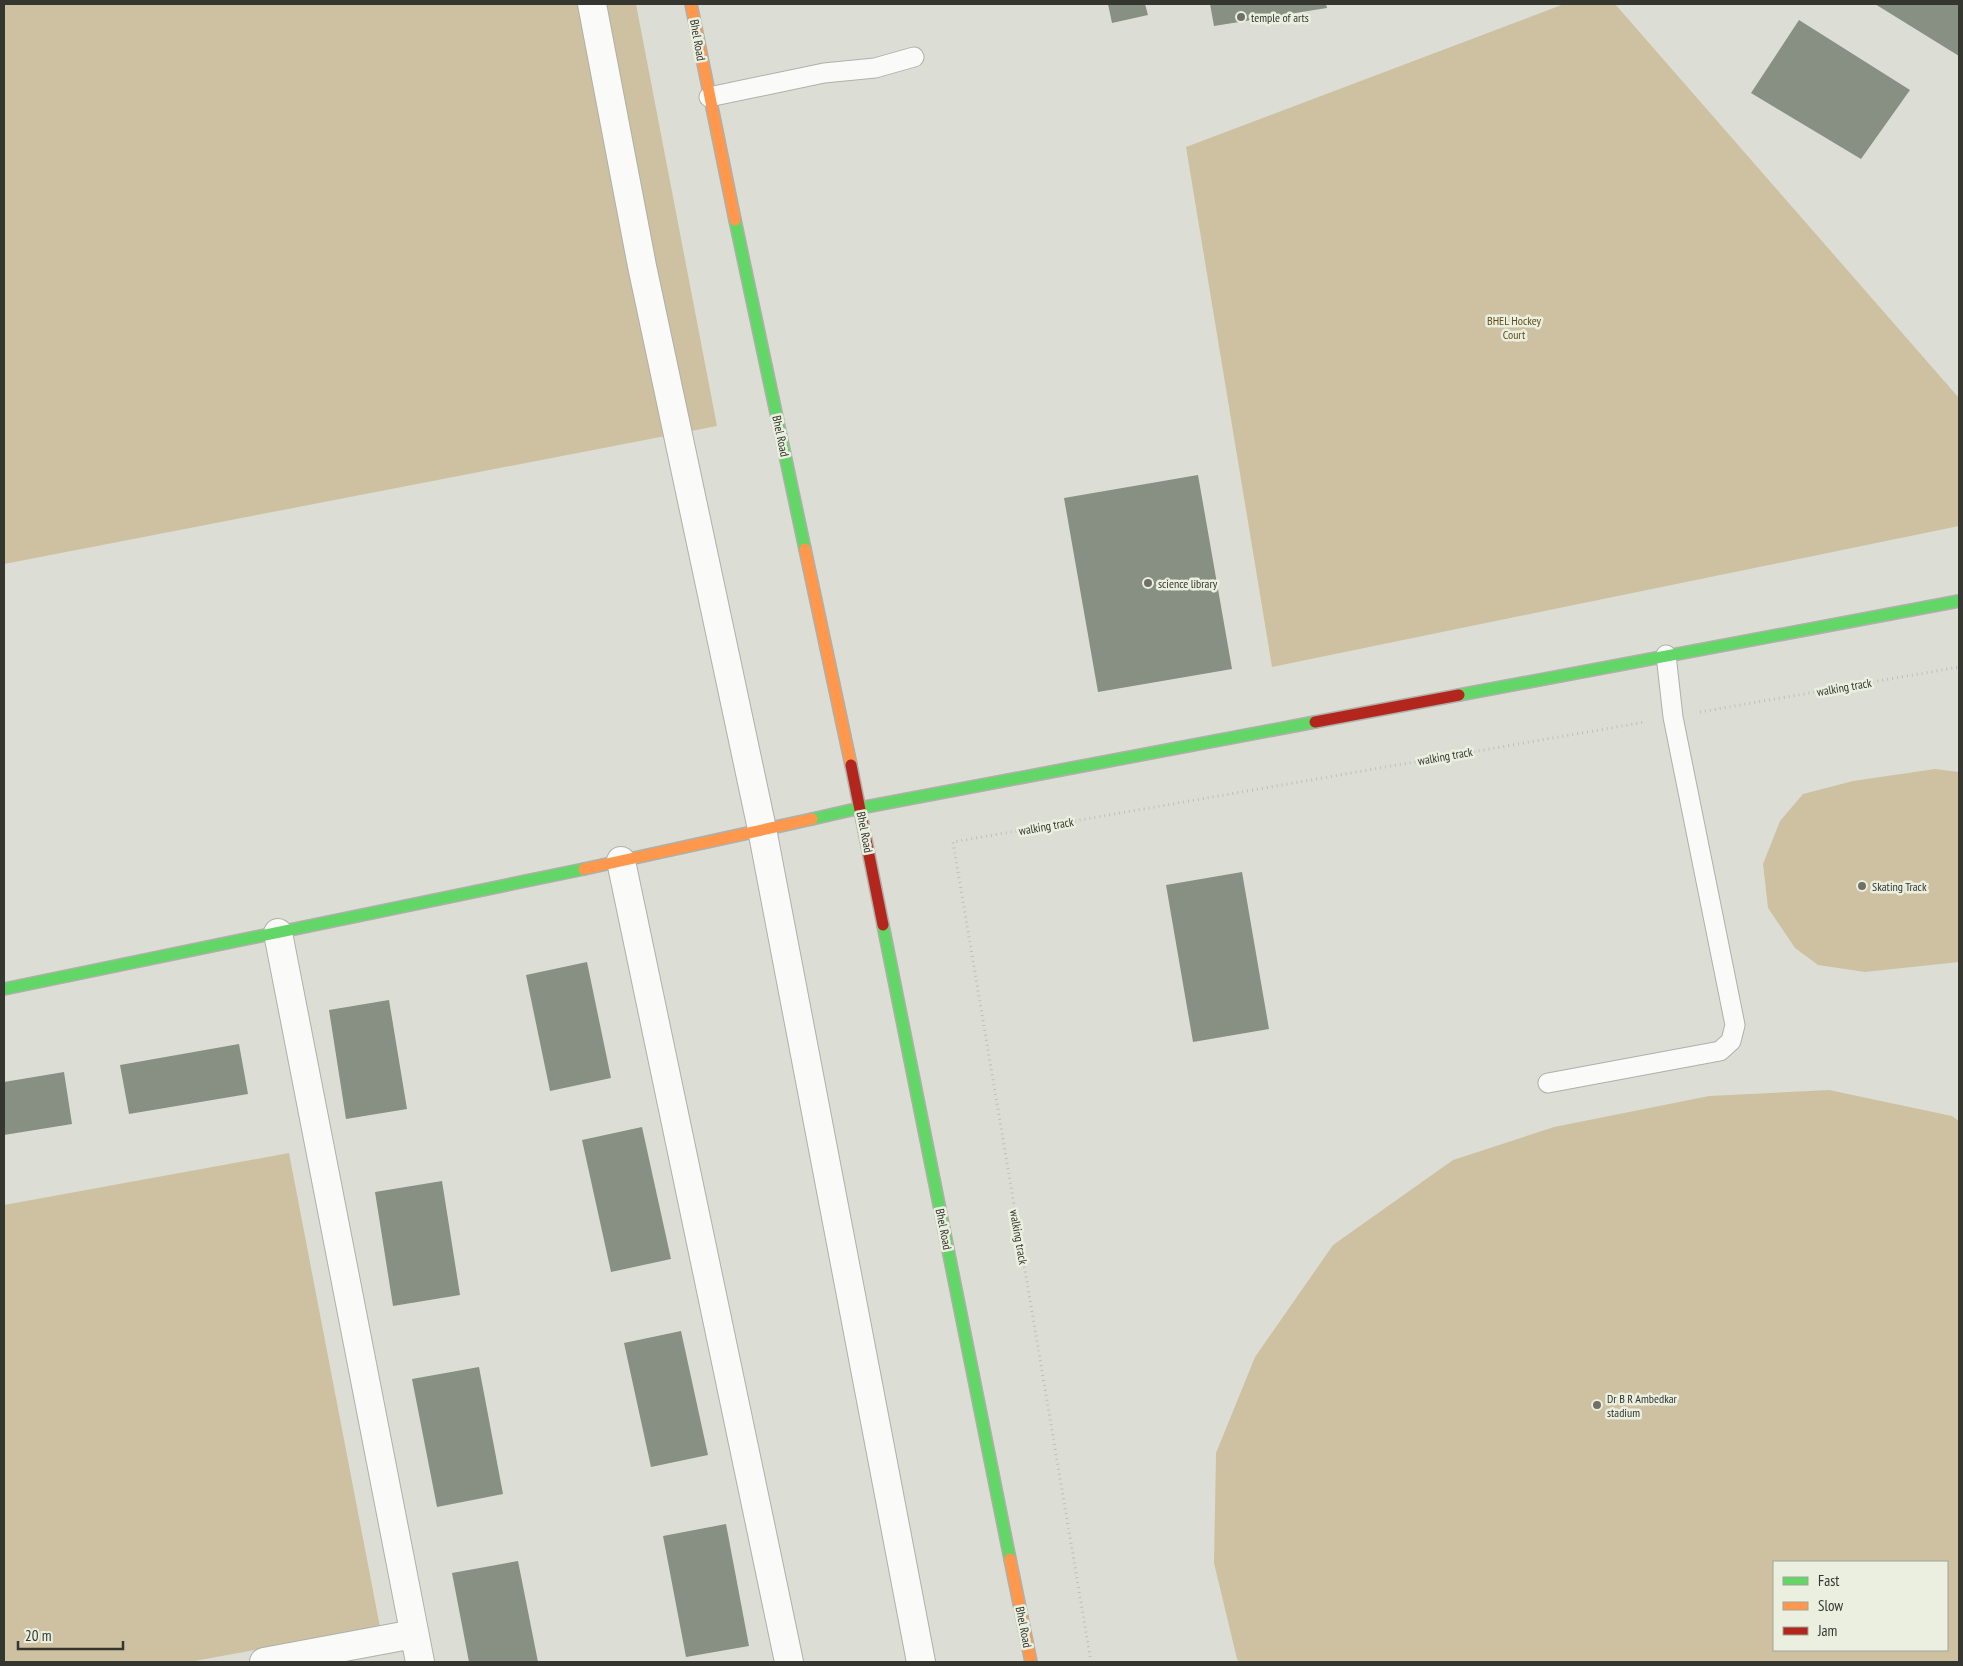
<svg xmlns="http://www.w3.org/2000/svg" width="1963" height="1666" font-family="'PT Sans Narrow',sans-serif">
  <style>
    .green { fill: #cec1a1; fill-rule: evenodd }
    .building { fill: #879082 }
    .lines { fill: none; stroke-linecap: round; stroke-linejoin: round }
    .lane-casing { stroke: #aeb0a9; stroke-width: 21 }
    .street-casing { stroke: #aeb0a9; stroke-width: 30 }
    .fast-casing { stroke: #aeb0a9; stroke-width: 14 }
    .slow-casing { stroke: #aeb0a9; stroke-width: 14 }
    .jam-casing { stroke: #aeb0a9; stroke-width: 14 }
    .path { stroke: #bebfbc; stroke-width: 3; stroke-dasharray: 1 4; stroke-linecap: butt }
    .lane { stroke: #fafaf9; stroke-width: 19 }
    .street { stroke: #fafaf9; stroke-width: 28 }
    .fast { stroke: #63d668; stroke-width: 11 }
    .slow { stroke: #ff974d; stroke-width: 11 }
    .jam { stroke: #b3261e; stroke-width: 11 }
    .poi-dot { fill: #6f7169; stroke: #eaefdf; stroke-width: 2 }
    .labels { text-anchor: middle; dominant-baseline: central; stroke-width: 5; stroke-linejoin: round; paint-order: stroke }
    .poi-label { font-size: 12px; fill: #34362f; stroke: #eaefdf; text-anchor: start }
    .street-label { font-size: 12px; fill: #34362f; stroke: #eaefdf }
    .park-label { font-size: 12px; fill: #634d1b; stroke: #eaefdf }
  </style>
  <rect width="100%" height="100%" fill="#dcded5"/>
  <path class="green" d="M4 4H636L717 426 4 564Z
    M1564 4H1615L1959 398V526L1272 667 1186 147Z
    M1935 769 1959 772V962L1865 972 1818 965 1795 948 1768 908 1763 864 1780 821 1803 794 1853 781Z
    M1829 1090 1952 1116 1959 1121V1662H1240L1237 1659 1214 1563 1216 1453 1255 1357 1333 1245 1453 1160 1554 1127 1709 1096ZM1947 1562V1650H1774V1562Z
    M289 1153 380 1627 189 1662H4V1205Z"/>
  <path class="building" d="M1108 4H1145L1148 15 1112 23Z
    M1210 4H1326L1327 8 1214 26Z
    M1875 4H1959V56Z
    M1799 20 1910 90 1861 159 1751 93Z
    M1198 475 1232 669 1098 692 1064 498Z
    M1242 872 1269 1029 1193 1042 1166 885Z
    M587 962 611 1078 550 1091 526 975Z
    M389 1000 407 1109 346 1119 329 1010Z
    M239 1044 248 1094 129 1114 120 1065Z
    M64 1072 72 1124 4 1135V1082Z
    M642 1127 671 1259 611 1272 582 1140Z
    M442 1181 460 1295 393 1306 375 1192Z
    M681 1331 708 1455 651 1467 624 1343Z
    M479 1367 503 1494 437 1507 412 1379Z
    M726 1524 749 1646 686 1657 663 1536Z
    M518 1561 538 1662H469L452 1573Z"/>
  <g class="lines">
    <g class="lane-casing">
      <path id="lane" d="M709 97 824 73 875 68 914 57
        M1548 1083 1720 1051 1731 1041 1735 1025 1673 717 1666 655"/>
    </g>
    <g class="street-casing">
      <path id="street" d="M592 4 642 266 762 829 921 1662
        M621 861 789 1662
        M278 933 420 1662
        M264 1662 414 1634"/>
    </g>
    <g class="fast-casing">
      <path id="fast" d="M735 220 805 549
        M1459 695 1959 601
        M812 819 860 808 1315 722
        M883 925 1010 1559
        M4 989 584 869"/>
    </g>
    <g class="slow-casing">
      <path id="slow" d="M691 4 735 220
        M805 549 851 765
        M584 869 812 819
        M1010 1559 1031 1662"/>
    </g>
    <g class="jam-casing">
      <path id="jam" d="M1315 722 1459 695
        M851 765 883 925"/>
    </g>
    <path class="path" d="M1700 712 1959 667
      M1091 1662 953 842 1645 722"/>
    <use href="#lane" class="lane"/>
    <use href="#street" class="street"/>
    <use href="#fast" class="fast"/>
    <use href="#slow" class="slow"/>
    <use href="#jam" class="jam"/>
  </g>
  <g class="poi-dot">
    <circle cx="1241" cy="17" r="5"/>
    <circle cx="1148" cy="583" r="5"/>
    <circle cx="1862" cy="886" r="5"/>
    <circle cx="1597" cy="1405" r="5"/>
  </g>
  <g class="labels">
    <g class="poi-label">
      <text x="1251" y="17">temple of arts</text>
      <text x="1158" y="583">science library</text>
      <text x="1872" y="886">Skating Track</text>
      <text x="1607" y="1398">Dr B R Ambedkar<tspan x="1607" dy="14">stadium</tspan></text>
    </g>
    <g class="street-label">
      <text transform="translate(698 40) rotate(80)">Bhel Road</text>
      <text transform="translate(781 436) rotate(78)">Bhel Road</text>
      <text transform="translate(1844 687) rotate(-10)">walking track</text>
      <text transform="translate(1445 756) rotate(-10)">walking track</text>
      <text transform="translate(1046 826) rotate(-10)">walking track</text>
      <text transform="translate(865 832) rotate(79)">Bhel Road</text>
      <text transform="translate(944 1229) rotate(79)">Bhel Road</text>
      <text transform="translate(1019 1237) rotate(80)">walking track</text>
      <text transform="translate(1024 1627) rotate(79)">Bhel Road</text>
    </g>
    <g class="park-label">
      <text x="1514" y="320">BHEL Hockey<tspan x="1514" dy="14">Court</tspan></text>
    </g>
  </g>
  <rect width="1963" height="1666" fill="none" stroke="#34362f" stroke-width="10"/>
  <rect x="1773" y="1561" width="175" height="90" fill="#eaefdf" stroke="#a1a599"/>
  <rect x="1783" y="1577" width="25" height="8" fill="#63d668" stroke="#a1a599"/>
  <text x="1818" y="1586" font-size="15" fill="#34362f">Fast</text>
  <rect x="1783" y="1602" width="25" height="8" fill="#ff974d" stroke="#a1a599"/>
  <text x="1818" y="1611" font-size="15" fill="#34362f">Slow</text>
  <rect x="1783" y="1627" width="25" height="8" fill="#b3261e" stroke="#a1a599"/>
  <text x="1818" y="1636" font-size="15" fill="#34362f">Jam</text>
  <path d="M18 1641v8h105v-8" fill="none" stroke="#34362f" stroke-width="2.5"/>
  <text x="25" y="1641" font-size="15" fill="#34362f" stroke="#eaefdf" stroke-width="4" paint-order="stroke">20 m</text>
</svg>
